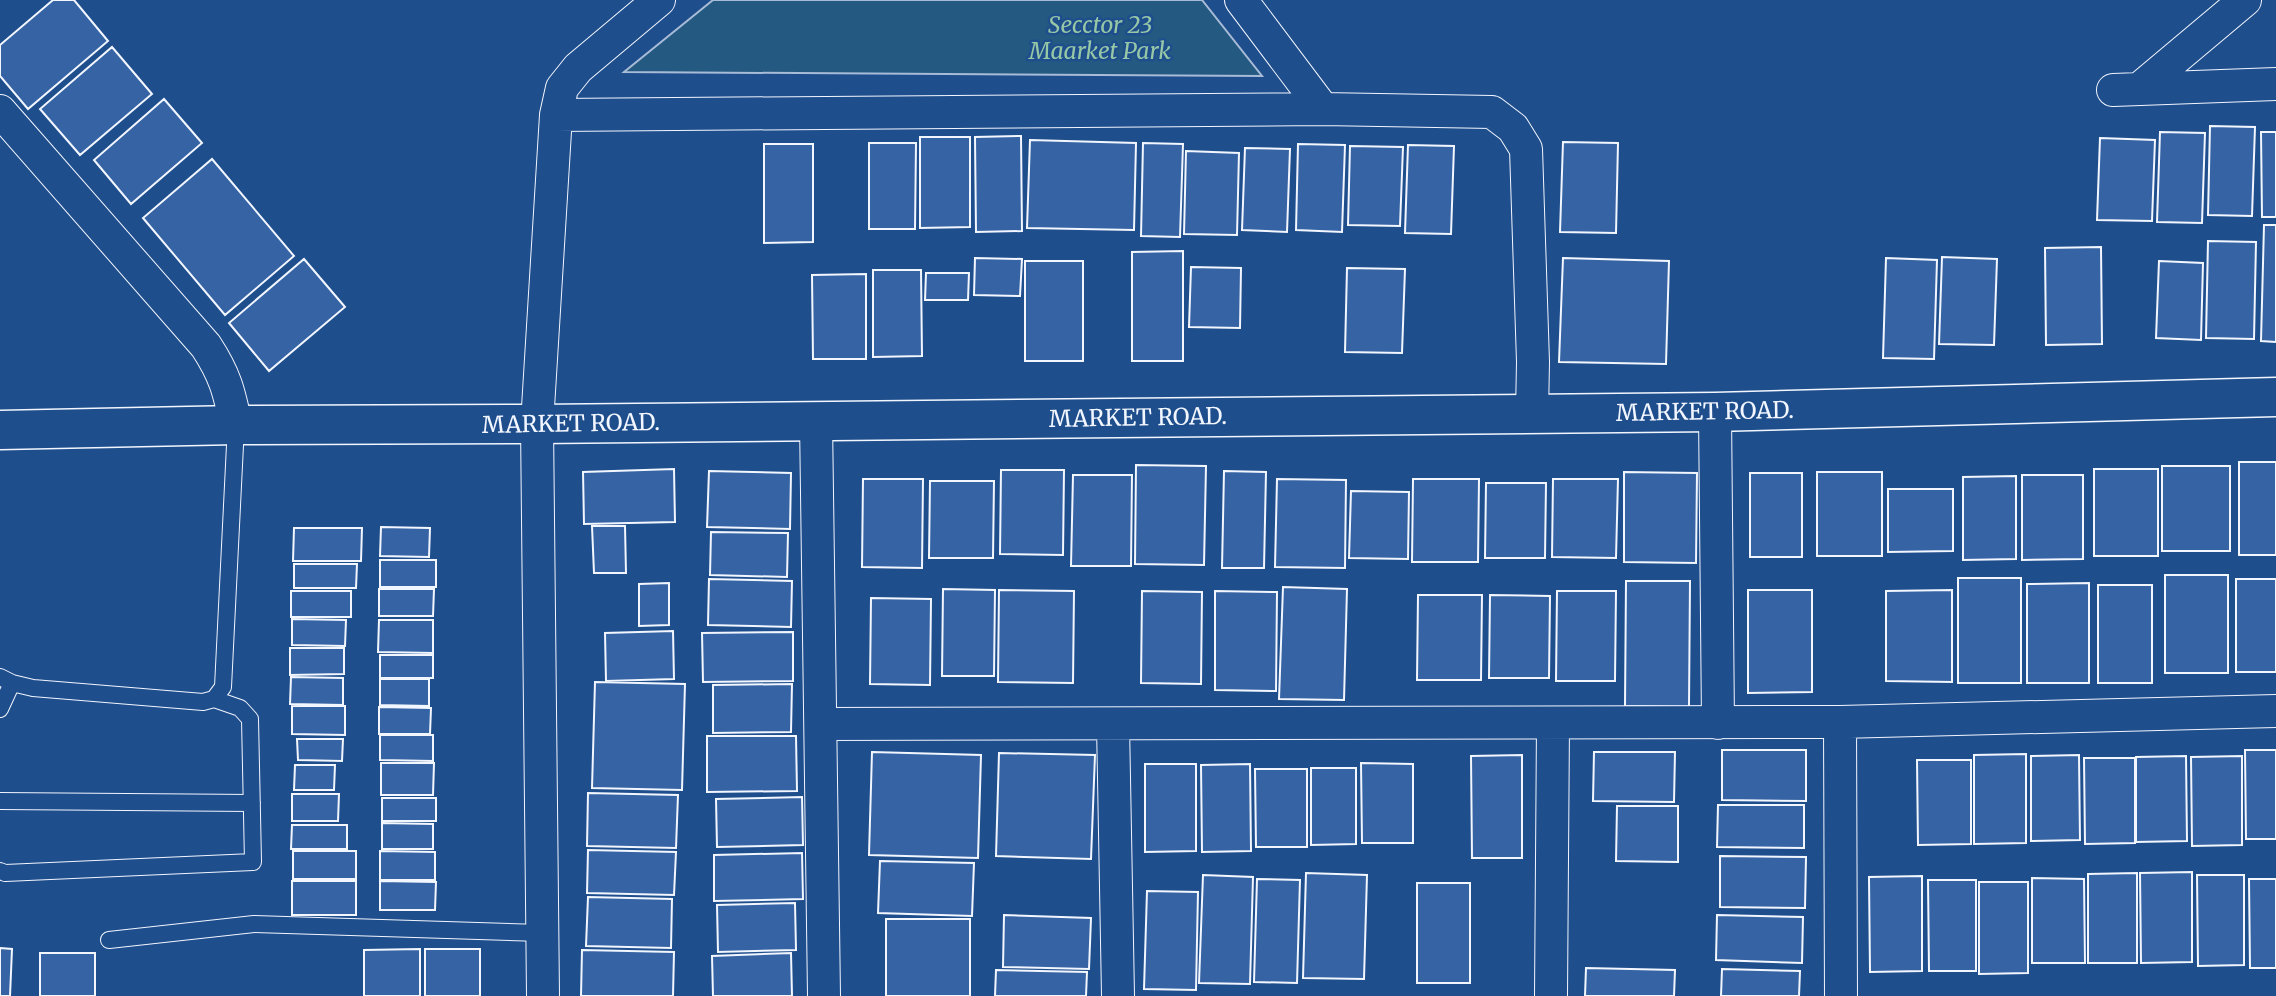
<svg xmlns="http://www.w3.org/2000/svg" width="2276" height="996" font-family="Merriweather,serif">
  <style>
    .green { fill: #245a82; stroke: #a8bbd7; stroke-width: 2 }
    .building { fill: #3563a3; stroke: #f2f6ff; stroke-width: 2 }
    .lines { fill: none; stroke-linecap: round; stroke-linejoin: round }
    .service-casing { stroke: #f2f6ff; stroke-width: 18 }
    .minor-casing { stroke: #f2f6ff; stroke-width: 34 }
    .tertiary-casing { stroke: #f2f6ff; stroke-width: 41 }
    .service { stroke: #1f4e8c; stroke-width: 16 }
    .minor { stroke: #1f4e8c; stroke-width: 32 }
    .tertiary { stroke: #1f4e8c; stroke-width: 38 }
    .labels { text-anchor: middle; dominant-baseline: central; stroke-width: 5; stroke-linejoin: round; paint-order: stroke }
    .park-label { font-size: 23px; font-style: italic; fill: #97c8a6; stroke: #1f4e8c }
    .street-label { font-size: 23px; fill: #f2f6ff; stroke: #1f4e8c }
  </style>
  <rect width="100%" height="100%" fill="#1f4e8c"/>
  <path class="green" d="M713 0H1202L1262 76 624 72Z"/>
  <path class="building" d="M53 0H74L108 41 28 109 0 76V45Z
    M112 47 152 94 80 155 40 109Z
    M164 99 202 143 131 204 94 160Z
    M2210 126 2255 127 2252 216 2208 215Z
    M2160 132 2205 133 2202 223 2157 222Z
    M2261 132H2276V217H2262Z
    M1021 136 1022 231 976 232 975 137Z
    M920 137H970V227L920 228Z
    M2100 138 2155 140 2152 221 2097 220Z
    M1030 140 1136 143 1134 230 1027 228Z
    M1563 142 1618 143 1616 233 1560 232Z
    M869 143H916L915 229H869Z
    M1143 143 1183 144 1180 237 1141 236Z
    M764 144H813V242L764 243Z
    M1298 144 1345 145 1342 232 1296 230Z
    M1408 145 1454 146 1451 234 1405 233Z
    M1350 146 1403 147 1400 226 1348 225Z
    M1245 148 1290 149 1287 232 1242 230Z
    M1186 151 1239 153 1237 235 1184 234Z
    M212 159 294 256 225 315 143 218Z
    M2264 225H2276V342L2261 341Z
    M2208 241 2256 242 2254 339 2206 338Z
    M2101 247 2102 344 2046 345 2045 248Z
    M1183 251V361H1132V252Z
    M1942 257 1997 259 1994 345 1939 344Z
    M975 258 1022 259 1020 296 974 295Z
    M1563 258 1669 261 1666 364 1559 362Z
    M1886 258 1937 260 1934 359 1883 358Z
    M304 259 345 307 269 371 229 323Z
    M1025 261H1083V361H1025Z
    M2159 261 2203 263 2201 340 2156 338Z
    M1191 267 1241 268 1240 328 1189 327Z
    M1347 268 1405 269 1402 353 1345 352Z
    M873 270H921L922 356 873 357Z
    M926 273H969L968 300H925Z
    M866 274V359H813L812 275Z
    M2239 462H2276V555H2239Z
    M1136 465 1206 466 1204 565 1135 564Z
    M2162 466H2230V551H2162Z
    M674 469 675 522 584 524 583 472Z
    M2094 469H2158V556H2094Z
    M1001 470H1064L1063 555 1000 554Z
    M709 471 791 473 790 529 707 527Z
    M1224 471 1266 472 1264 568H1222Z
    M1624 472 1697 473 1696 563 1624 562Z
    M1817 472H1882V556H1817Z
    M1750 473H1802V557H1750Z
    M1073 475H1132L1131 566H1071Z
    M2022 475H2083V559L2022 560Z
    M2016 476V559L1963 560V477Z
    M863 479H923L922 568 862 567Z
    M1277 479 1346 480 1345 568 1275 567Z
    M1413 479H1479L1478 562H1412Z
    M1553 479H1618L1616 558 1552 557Z
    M930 481H994L993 558H929Z
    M1486 483H1546L1545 558H1485Z
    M1888 489H1953V551L1888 552Z
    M1351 491 1409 492 1408 559 1349 558Z
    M592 526H625L626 573H594Z
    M381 527 430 528 429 557 380 556Z
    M294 528H362L361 561H293Z
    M711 532 788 533 787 577 710 575Z
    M380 560H436V587H380Z
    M294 564H357L356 588H294Z
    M2165 575H2228V673H2165Z
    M1958 578H2021V683H1958Z
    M709 579 792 581 791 627 708 625Z
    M2236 579H2276V672H2236Z
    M1626 581H1690L1689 707 1625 706Z
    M669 583V625L639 626V584Z
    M2089 583V683H2027V584Z
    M2098 585H2152V683H2098Z
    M1283 587 1347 589 1344 700 1279 699Z
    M379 589H434L433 616H379Z
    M943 589 995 590 994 676H942Z
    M999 590 1074 591 1073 683 998 682Z
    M1748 590H1812V692L1748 693Z
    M1952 590V682L1886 681V591Z
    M291 591H351V617H291Z
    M1142 591 1202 592 1201 684 1141 683Z
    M1215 591 1277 592 1276 691 1215 690Z
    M1557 591H1616L1615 681H1556Z
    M1418 595H1482L1481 680H1417Z
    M1490 595 1550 596 1549 678H1489Z
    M871 598 931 599 930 685 870 684Z
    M292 619 346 620 345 646 292 645Z
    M379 620H433V653L378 652Z
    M673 631 674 679 606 681 605 633Z
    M793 632V681L703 682 702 633Z
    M290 648H344V674L290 675Z
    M380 655H433V678H380Z
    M291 677 343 678V705L290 704Z
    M380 679H429V706L380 705Z
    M595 682 685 684 682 790 592 788Z
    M792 684 791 732 713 733V685Z
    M292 706H345V735L292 734Z
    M379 707 431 708 430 734H379Z
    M380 735H433V761L380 760Z
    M707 736H796L797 791 707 792Z
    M297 739H343L342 761 298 760Z
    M1722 750H1806V801L1722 800Z
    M2245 750H2276V839H2246Z
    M872 752 981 755 978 858 869 855Z
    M1594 752H1675L1674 802 1593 801Z
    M999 753 1095 755 1091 859 996 856Z
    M2026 754V843L1974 844V755Z
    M1522 755V858H1472L1471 756Z
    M2079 755 2080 840 2031 841V756Z
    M2186 756 2187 841 2136 842V757Z
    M2242 756V845L2192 846 2191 757Z
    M2084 758H2135V843L2085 844Z
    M1917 760H1971V844L1918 845Z
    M381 763H434L433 795H381Z
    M1361 763 1413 764V843H1362Z
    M1145 764H1196V851L1145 852Z
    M1250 764 1251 851 1202 852 1201 765Z
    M295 765H335L334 790H294Z
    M1311 768H1356V844L1311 845Z
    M1255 769H1307V847H1256Z
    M588 793 678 795 676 848 587 846Z
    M292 794H339L338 821H292Z
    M802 797 803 845 717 847 716 799Z
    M382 798H436V821H382Z
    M1718 805H1804V848L1717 847Z
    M1617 806H1678V862L1616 861Z
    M382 823 433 824V849H382Z
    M292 825H347V849H291Z
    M588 850 676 852 674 895 587 893Z
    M293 851H356V879H293Z
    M380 851 435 852V880H380Z
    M802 853 803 899 714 901V855Z
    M1720 856 1806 857 1805 908 1720 907Z
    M880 861 974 863 972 916 878 913Z
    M2192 872V962L2141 963 2140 873Z
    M1306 873 1367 875 1364 979 1303 978Z
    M2137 873V963H2088V874Z
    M1203 875 1253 877 1250 984 1199 983Z
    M2197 875H2244V965L2198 966Z
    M1922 876V971L1870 972 1869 877Z
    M2032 878 2084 879 2085 963H2032Z
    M1257 879 1300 880 1297 983 1254 982Z
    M2249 879H2276V968H2250Z
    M1928 880H1976V971H1929Z
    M292 881H356V915H292Z
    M380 881 436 882 435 910H380Z
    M1979 882H2028V973L1979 974Z
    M1417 883H1470V983H1417Z
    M1147 891 1198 892 1196 990 1144 989Z
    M588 897 672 899 671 948 586 946Z
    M795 903 796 950 718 952 717 905Z
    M1004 915 1091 918 1089 969 1003 967Z
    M1717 915 1803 917 1802 963 1716 960Z
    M886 919H970V996H886Z
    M0 948 12 949 10 996H0Z
    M420 949V996H364V950Z
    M425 949H480V996H425Z
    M582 950 674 952 673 996H581Z
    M40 953H95V996H40Z
    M791 953 792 996H713L712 956Z
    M1586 968 1675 970 1674 996H1585Z
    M1722 969 1800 971 1799 996H1721Z
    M996 970 1087 972 1086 996H995Z"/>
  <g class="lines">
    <g class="service-casing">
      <path id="service" d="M0 677 12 683 33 688 203 702 214 699 223 687 236 425
        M0 709 12 683
        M0 801 252 803
        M0 871 5 873 253 862 250 719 240 708 214 699
        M109 940 254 924 541 933"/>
    </g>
    <g class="minor-casing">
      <path id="minor" d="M1241 0 1323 109
        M2139 89 2245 0
        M2113 90 2276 84
        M0 111 206 346C225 375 229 391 236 425
        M556 115 1323 109 1492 112 1513 128 1526 149 1533 362 1532 413
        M1715 412 1718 723
        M816 421 824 996
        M1840 722 1841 996
        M821 724 1840 722 2276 711
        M1113 724 1118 996
        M543 996 537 424 556 115 562 88 578 68 659 0
        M1551 996 1553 723"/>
    </g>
    <g class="tertiary-casing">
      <path id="tertiary" d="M0 430 236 425 537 424 1715 412 2276 397"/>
    </g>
    <use href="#service" class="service"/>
    <use href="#minor" class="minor"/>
    <use href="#tertiary" class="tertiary"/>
  </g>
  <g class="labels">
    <g class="park-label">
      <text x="1100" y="24">Secctor 23<tspan x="1100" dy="26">Maarket Park</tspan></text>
    </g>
    <g class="street-label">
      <text transform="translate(1705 411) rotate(-1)">MARKET ROAD.</text>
      <text transform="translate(1138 417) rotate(-1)">MARKET ROAD.</text>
      <text transform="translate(571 423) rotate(-1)">MARKET ROAD.</text>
    </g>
  </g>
</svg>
